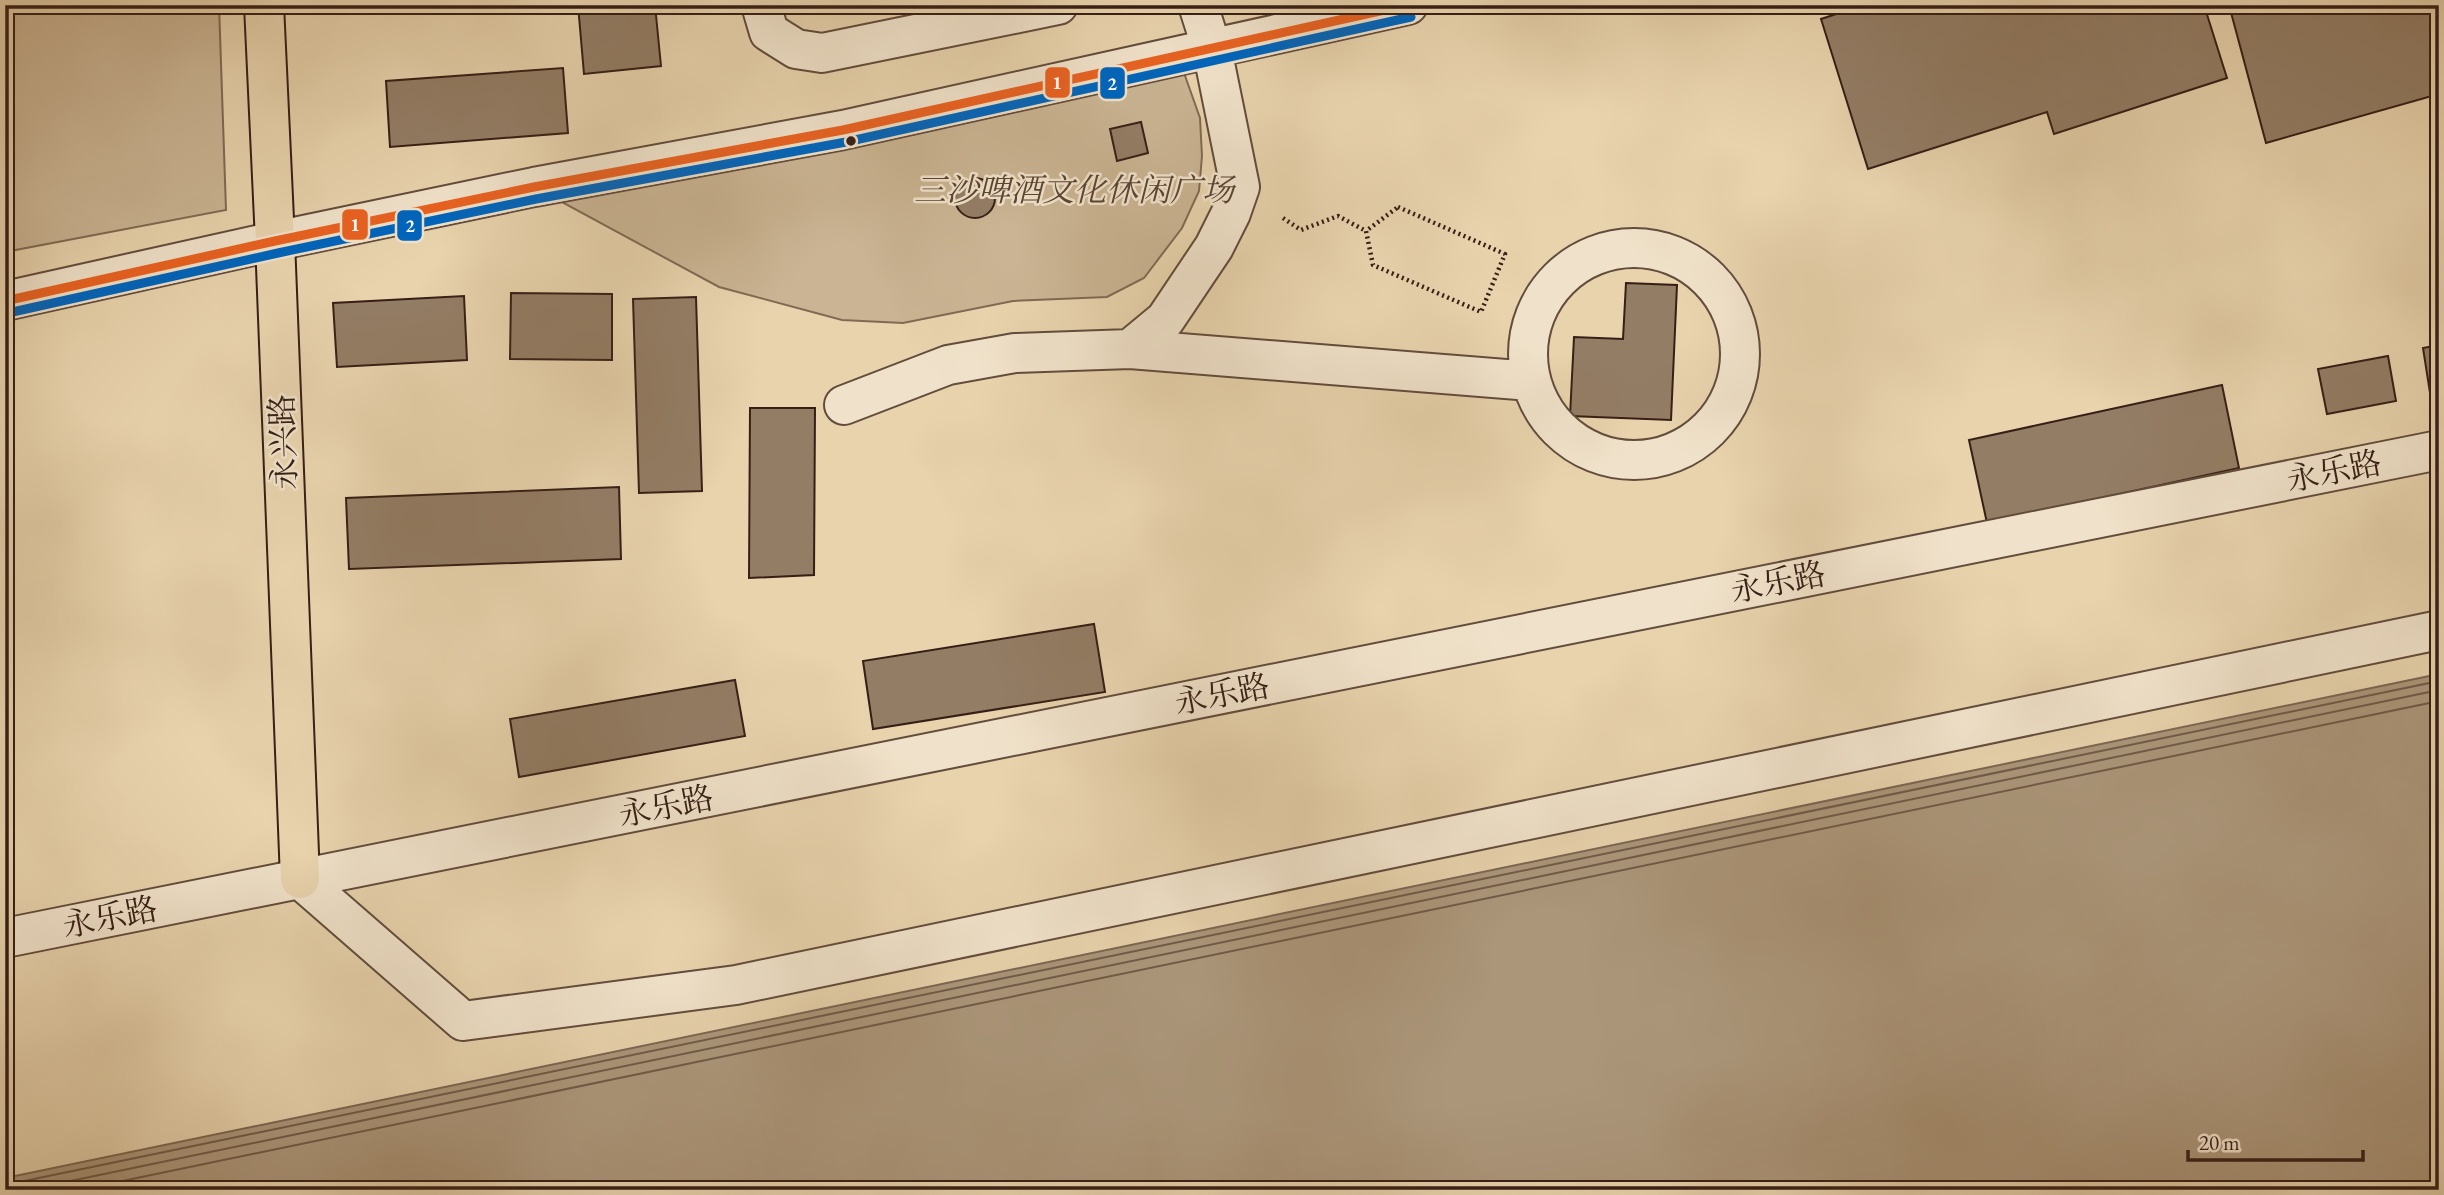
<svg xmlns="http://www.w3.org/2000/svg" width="2444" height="1195" font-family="'EB Garamond','Noto Serif SC',serif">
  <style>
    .green { fill: #cab493; stroke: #806a54; stroke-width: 2 }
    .water { fill: #ab967a; stroke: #7c6652; stroke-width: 2 }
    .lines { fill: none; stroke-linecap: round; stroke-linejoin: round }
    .shore { stroke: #705a48; stroke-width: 2 }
    .building { fill: #937d65; stroke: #361f16; stroke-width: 2 }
    .minor-casing { stroke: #624c3c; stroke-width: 42 }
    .major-casing { stroke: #361f16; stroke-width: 42 }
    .path { stroke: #361f16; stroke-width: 4.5; stroke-dasharray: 2 3.5; stroke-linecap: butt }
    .minor { stroke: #f0e2ca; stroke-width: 38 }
    .major { stroke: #e8d3ad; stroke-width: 38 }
    .bus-1-casing { stroke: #f0e2ca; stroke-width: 14 }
    .bus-2-casing { stroke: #f0e2ca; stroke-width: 14 }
    .bus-1 { stroke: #e96221; stroke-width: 9 }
    .bus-2 { stroke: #0065bd; stroke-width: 9 }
    .bus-dot { fill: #361f16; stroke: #f0e2ca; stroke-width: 2.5 }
    .labels { text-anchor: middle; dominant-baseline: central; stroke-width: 5; stroke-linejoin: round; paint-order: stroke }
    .park-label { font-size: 32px; font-style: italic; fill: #5b4435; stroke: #f0e2ca }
    .street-label { font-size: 32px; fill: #361f16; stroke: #f0e2ca }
    .line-badge { stroke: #f0e2ca; stroke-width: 2.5 }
    .badge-label { font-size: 19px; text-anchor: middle; font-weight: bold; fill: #fff }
  </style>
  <rect width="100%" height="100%" fill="#e8d3ad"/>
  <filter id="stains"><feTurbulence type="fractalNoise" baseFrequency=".00286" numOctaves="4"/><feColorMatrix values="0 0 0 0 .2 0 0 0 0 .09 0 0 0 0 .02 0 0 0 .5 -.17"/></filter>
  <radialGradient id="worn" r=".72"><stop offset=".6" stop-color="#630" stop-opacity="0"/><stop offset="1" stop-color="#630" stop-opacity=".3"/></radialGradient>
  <path class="green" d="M5 5H219L226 210 5 252Z
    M1178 56 1200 118 1202 156 1199 191 1182 228 1144 278 1107 297 1013 301 903 323 842 320 719 287 534 187Z"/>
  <path class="water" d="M2439 674V1190H5V1178Z"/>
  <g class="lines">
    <path class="shore" d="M5 1185 2439 681
      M27 1190 2439 690
      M79 1190 2439 701"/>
  </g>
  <path class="building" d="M578 5H655L661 66 584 74Z
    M1864 5H2204L2227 78 2054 134 2047 112 1868 169 1821 19Z
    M2229 5H2439V94L2266 143Z
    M563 68 568 133 390 147 386 81Z
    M1141 122 1148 153 1117 161 1110 129Z
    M955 198a20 20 0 1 1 40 0a20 20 0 1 1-40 0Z
    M1626 283 1677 285 1671 420 1570 416 1574 337 1623 339Z
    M511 293 612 294V360L510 359Z
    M464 296 467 360 337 367 333 303Z
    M696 297 702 491 639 493 633 299Z
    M2439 345V392L2430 393 2423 348Z
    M2388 356 2396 401 2327 414 2318 369Z
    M2222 385 2239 468 1987 523 1969 440Z
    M750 408H815L814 575 749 578Z
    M619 487 621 559 349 569 346 498Z
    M1094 624 1105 692 873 729 863 661Z
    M735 680 745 736 519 777 510 719Z"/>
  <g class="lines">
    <g class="minor-casing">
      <path id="minor" d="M761 5 769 32 796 49 822 53 1058 5
        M1528 354a106 106 0 1 1 212 0a106 106 0 1 1-212 0Z
        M5 301 275 241 534 187 843 130 1408 5
        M1130 349 1165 320 1214 247 1231 213 1240 187 1212 49 1198 5
        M844 405 948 365 1015 353 1130 349 1531 381
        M300 879 463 1021 736 985 2439 630
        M5 938 2439 450"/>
    </g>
    <g class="major-casing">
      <path id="major" d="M264 5 275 241 300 879"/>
    </g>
    <path class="path" d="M1398 207 1505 254 1481 312 1373 265 1366 231Z
      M1283 218 1301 230 1338 216 1366 231"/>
    <use href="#minor" class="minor"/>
    <use href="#major" class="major"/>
    <g class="bus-1-casing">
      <path id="bus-1" d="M5 301 275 241 534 187 843 130 1407 5"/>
    </g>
    <g class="bus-2-casing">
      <path id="bus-2" d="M8 313 278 253 536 199 846 142 1411 17"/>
    </g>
    <use href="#bus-1" class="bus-1"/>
    <use href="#bus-2" class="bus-2"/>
  </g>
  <circle class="bus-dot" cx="851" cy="141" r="6"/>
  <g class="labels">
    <g class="park-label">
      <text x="1074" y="190">三沙啤酒文化休闲广场</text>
    </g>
    <g class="street-label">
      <text transform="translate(283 442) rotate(-92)">永兴路</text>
      <text transform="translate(2334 471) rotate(-11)">永乐路</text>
      <text transform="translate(1778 582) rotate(-11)">永乐路</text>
      <text transform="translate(1222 694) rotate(-11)">永乐路</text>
      <text transform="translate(666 806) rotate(-11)">永乐路</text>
      <text transform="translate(110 917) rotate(-11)">永乐路</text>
    </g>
  </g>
  <g class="line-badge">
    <rect x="1044" y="66" width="27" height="33" rx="7" fill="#e96221"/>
    <rect x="1099" y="66" width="27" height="34" rx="7" fill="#0065bd"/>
    <rect x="341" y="208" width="28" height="33" rx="7" fill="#e96221"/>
    <rect x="396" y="209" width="27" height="33" rx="7" fill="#0065bd"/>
  </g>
  <g class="badge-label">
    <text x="1057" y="89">1</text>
    <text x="1112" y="90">2</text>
    <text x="355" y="231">1</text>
    <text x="410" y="232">2</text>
  </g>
  <rect width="2444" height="1195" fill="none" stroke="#e8d3ad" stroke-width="28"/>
  <rect x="7" y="7" width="2430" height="1181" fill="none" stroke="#361f16" stroke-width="3.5"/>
  <rect x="14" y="14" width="2416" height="1167" fill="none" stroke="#361f16" stroke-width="2"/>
  <path d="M2188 1150v10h175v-10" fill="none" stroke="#361f16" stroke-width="3.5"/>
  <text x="2199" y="1150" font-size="21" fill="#361f16" stroke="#f0e2ca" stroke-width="5" paint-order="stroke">20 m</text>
  <rect width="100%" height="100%" filter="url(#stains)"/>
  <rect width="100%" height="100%" fill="url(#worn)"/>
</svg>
